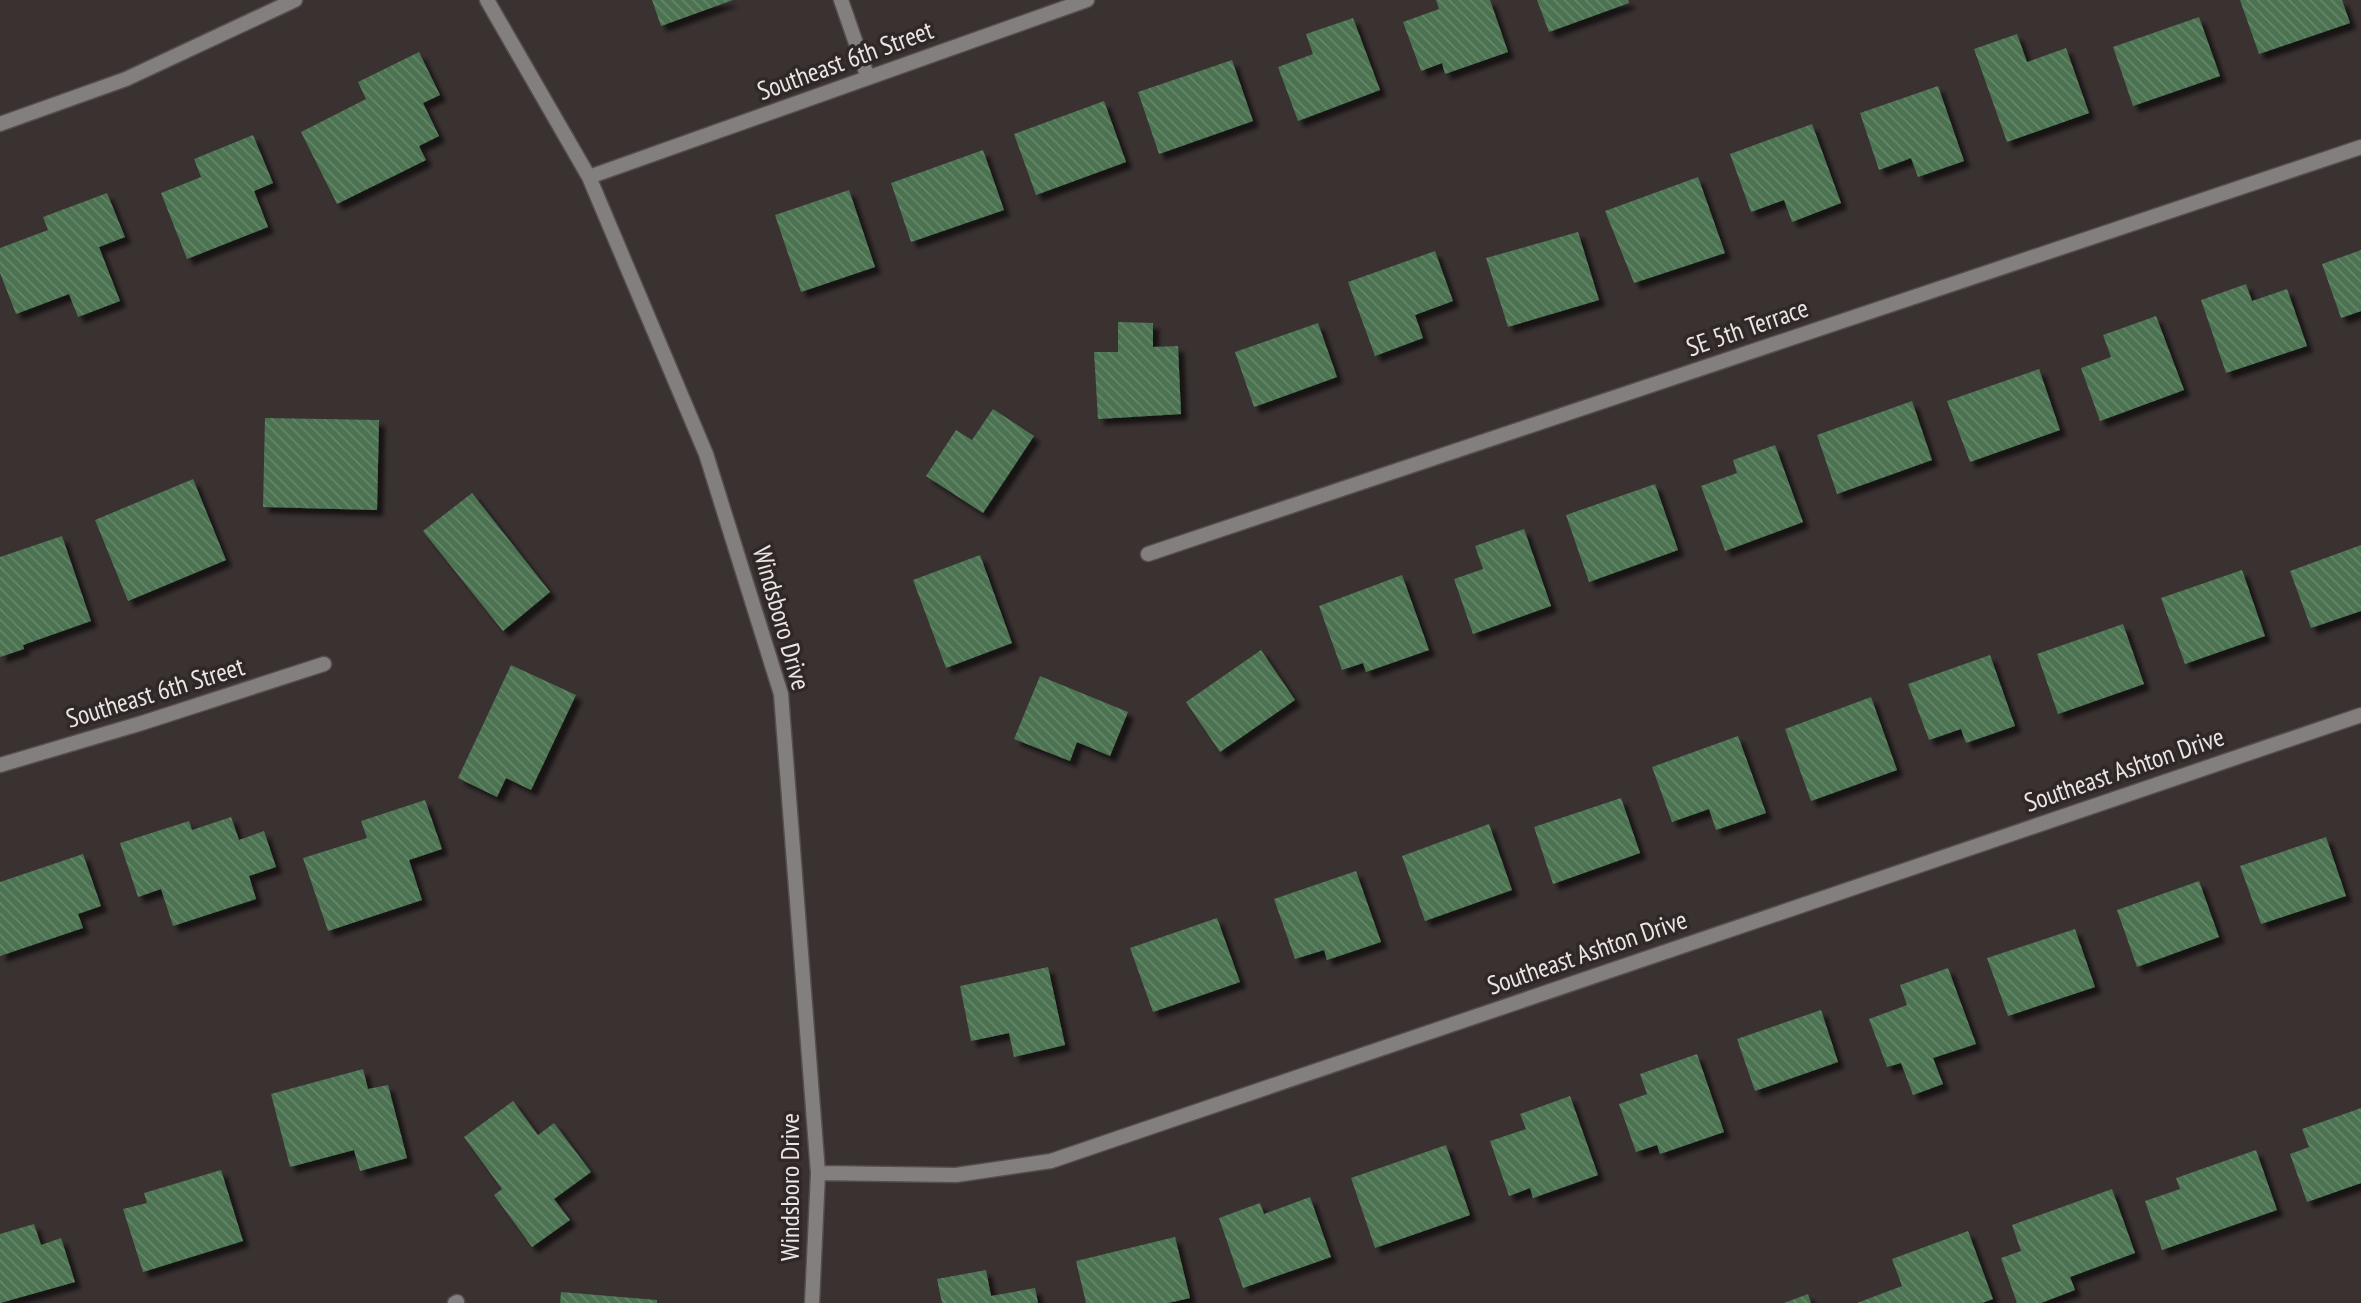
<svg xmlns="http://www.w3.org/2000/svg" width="2361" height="1303" font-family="'PT Sans Narrow',sans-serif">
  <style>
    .building { fill: url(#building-back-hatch); filter: url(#shadow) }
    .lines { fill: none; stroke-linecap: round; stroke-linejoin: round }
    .minor-casing { stroke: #564e4e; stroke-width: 17 }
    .minor { stroke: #847f7f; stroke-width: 14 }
    .labels { text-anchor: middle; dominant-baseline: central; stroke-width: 7; stroke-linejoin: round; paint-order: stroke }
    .street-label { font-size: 26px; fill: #ece5e6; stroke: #302727 }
  </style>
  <defs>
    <pattern id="building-back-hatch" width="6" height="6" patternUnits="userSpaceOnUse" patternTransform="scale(1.75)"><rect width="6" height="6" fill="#4c7251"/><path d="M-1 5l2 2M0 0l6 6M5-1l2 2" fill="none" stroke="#66866a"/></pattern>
    <filter id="shadow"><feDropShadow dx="6" dy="6" stdDeviation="2" flood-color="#0009"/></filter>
  </defs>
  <rect width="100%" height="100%" fill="#3a3131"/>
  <path class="building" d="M652 0H733L661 26Z
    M1436 0H1490L1508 52 1445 74 1442 63 1421 71 1403 22 1439 9Z
    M1537 0H1628L1629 3 1549 32Z
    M2240 0H2342L2350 23 2259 54Z
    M2199 17 2220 76 2133 106 2113 47Z
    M1353 18 1380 90 1298 121 1278 67 1313 54 1306 34Z
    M2017 34 2027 62 2066 48 2089 113 2007 142 1974 49Z
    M419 52 440 95 423 103 439 136 419 146 426 160 337 204 301 132 366 99 358 82Z
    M1232 60 1253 121 1159 154 1138 92Z
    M1938 86 1964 161 1918 177 1911 158 1879 170 1860 113Z
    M1104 101 1126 162 1036 195 1014 134Z
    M1812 124 1841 203 1792 222 1784 200 1751 212 1730 154Z
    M253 135 273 183 254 191 268 227 187 259 161 193 201 177 194 159Z
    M983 150 1004 210 911 242 891 183Z
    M1698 177 1725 253 1634 283 1605 211Z
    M849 190 875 267 801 292 775 215Z
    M107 193 125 237 99 247 120 301 78 317 69 294 16 314 0 273V248L48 230 43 217Z
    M1578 232 1599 300 1508 327 1486 258Z
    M2361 250V311L2341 318 2322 264Z
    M1435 251 1453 301 1415 315 1423 338 1375 356 1348 282Z
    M2246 284 2252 301 2287 289 2307 346 2226 373 2201 300Z
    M2156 316 2184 390 2100 421 2081 368 2111 357 2103 335Z
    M1118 322 1153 323V347L1178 346 1181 414 1098 419 1094 352H1118Z
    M1318 323 1337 377 1254 407 1235 352Z
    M2039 369 2060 430 1970 462 1947 401Z
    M1912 401 1932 460 1837 494 1817 435Z
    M993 409 1034 436 983 513 926 476 956 430 972 440Z
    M265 418 379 420 377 510 263 507Z
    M1775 445 1803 522 1725 551 1701 486 1737 473 1733 460Z
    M193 479 226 560 128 601 95 520Z
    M1655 484 1678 550 1589 582 1566 515Z
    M472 493 550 592 503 631 423 531Z
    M1524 529 1551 606 1473 634 1454 579 1483 569 1475 546Z
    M62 536 91 621 23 645 24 649 0 657V557Z
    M2361 545V611L2311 628 2290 571Z
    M980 555 1012 643 946 668 913 580Z
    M2242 570 2265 636 2185 664 2161 598Z
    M1402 575 1429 650 1366 672 1363 663 1342 670 1319 606Z
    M2123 624 2144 684 2058 714 2037 654Z
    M1261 650 1295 700 1220 752 1186 702Z
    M1990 655 2015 726 1966 743 1961 729 1929 740 1908 684Z
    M511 665 576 695 531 790 506 778 497 797 458 778Z
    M1040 676 1128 712 1110 756 1077 742 1070 761 1014 739Z
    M1871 697 1897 770 1811 801 1785 729Z
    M1738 736 1766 813 1716 830 1709 809 1672 822 1652 767Z
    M1621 798 1640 853 1553 884 1534 827Z
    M425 800 442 849 409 860 422 900 328 931 303 858 367 838 361 821Z
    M231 817 239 840 264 831 276 867 249 876 256 899 173 926 161 889 138 897 120 843 189 821 192 830Z
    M1489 824 1512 890 1425 921 1402 856Z
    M2326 837 2346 896 2261 924 2240 866Z
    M83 854 101 906 78 914 83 928 0 956V882Z
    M1356 871 1381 942 1327 960 1324 950 1295 959 1274 899Z
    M2199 881 2219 937 2137 967 2117 910Z
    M1217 918 1240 982 1153 1012 1130 948Z
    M2075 929 2095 987 2008 1016 1987 958Z
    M1048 967 1065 1045 1014 1057 1009 1033 971 1041 960 986Z
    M1948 968 1976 1044 1933 1058 1943 1084 1913 1095 1901 1063 1887 1067 1869 1019 1907 1005 1900 985Z
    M1821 1010 1838 1062 1755 1091 1737 1039Z
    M1697 1054 1724 1132 1660 1154 1657 1145 1636 1152 1619 1104 1647 1094 1640 1074Z
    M363 1069 368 1089 388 1085 407 1158 360 1171 354 1150 290 1167 271 1094Z
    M1570 1096 1598 1175 1533 1198 1530 1188 1509 1196 1490 1141 1526 1129 1520 1114Z
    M513 1101 538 1135 554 1123 591 1172 554 1199 570 1220 532 1247 494 1195 502 1189 464 1137Z
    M2361 1108V1183L2307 1202 2290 1154 2309 1147 2302 1129Z
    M1446 1145 1470 1215 1375 1248 1351 1178Z
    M2256 1150 2277 1210 2162 1250 2145 1201 2180 1189 2176 1178Z
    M221 1170 243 1241 143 1272 123 1209 147 1203 144 1193Z
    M2112 1189 2135 1253 2070 1277 2075 1290 2041 1303H2017L2001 1258 2021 1251 2012 1225Z
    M1310 1197 1331 1257 1243 1288 1219 1218 1260 1203 1264 1214Z
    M34 1224 41 1245 61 1238 75 1282 0 1303V1234Z
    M1968 1231 1993 1299 1982 1303H1857L1902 1286 1892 1259Z
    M1175 1237 1190 1298 1168 1303H1086L1076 1261Z
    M986 1270 991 1296 1035 1288 1038 1303H942L937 1279Z
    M561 1292 657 1300V1303H560Z
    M1808 1294 1811 1303H1784Z"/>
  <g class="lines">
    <g class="minor-casing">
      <path id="minor" d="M487 0 589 177 706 454 781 694 818 1173 812 1303
        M841 0 868 78
        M0 124 126 79 295 0
        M589 177 1087 0
        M1148 554 2361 147
        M0 765 142 723 324 664
        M818 1173 956 1175 1051 1161 2361 715
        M455 1303 457 1302"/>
    </g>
    <use href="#minor" class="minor"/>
  </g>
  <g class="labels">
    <g class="street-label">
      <text transform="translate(845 60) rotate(-20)">Southeast 6th Street</text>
      <text transform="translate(1747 327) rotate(-19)">SE 5th Terrace</text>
      <text transform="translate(782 618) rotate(74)">Windsboro Drive</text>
      <text transform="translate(155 692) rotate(-17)">Southeast 6th Street</text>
      <text transform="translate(2124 769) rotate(-19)">Southeast Ashton Drive</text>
      <text transform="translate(1587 952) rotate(-19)">Southeast Ashton Drive</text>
      <text transform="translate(789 1187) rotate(-90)">Windsboro Drive</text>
    </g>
  </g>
</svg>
